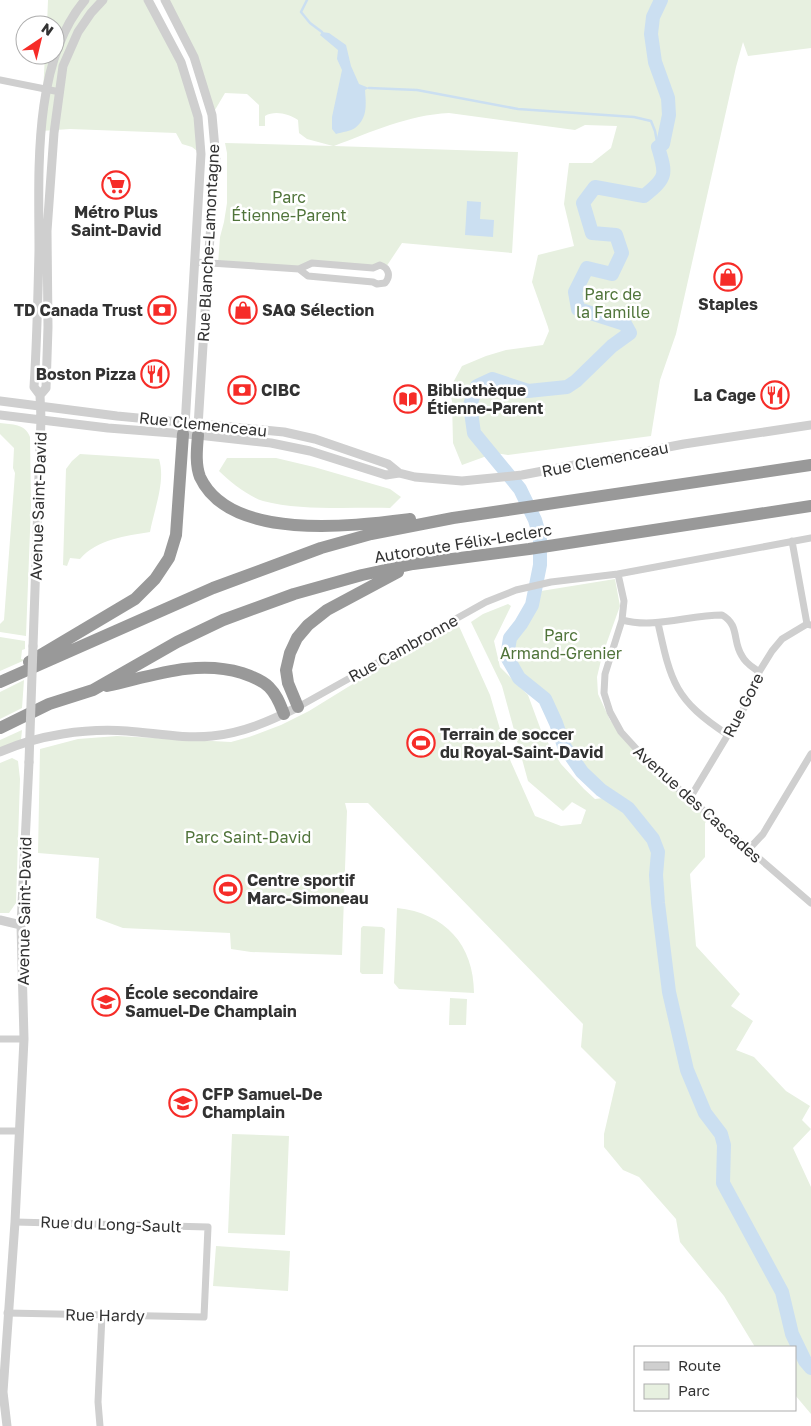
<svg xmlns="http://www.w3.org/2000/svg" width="811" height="1426" font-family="'Golos Text',sans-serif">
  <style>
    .green { fill: #e7f0e0 }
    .water { fill: #cbdff1 }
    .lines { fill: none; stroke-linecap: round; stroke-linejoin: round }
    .stream { stroke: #cbdff1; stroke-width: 2.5 }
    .river { stroke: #cbdff1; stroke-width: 14 }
    .minor { stroke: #cfcfcf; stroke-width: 7 }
    .tertiary { stroke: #cfcfcf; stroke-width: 9 }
    .motorway { stroke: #999; stroke-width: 12 }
    .tertiary-bridge { stroke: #cfcfcf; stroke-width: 9 }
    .labels { text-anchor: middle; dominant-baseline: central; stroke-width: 5; stroke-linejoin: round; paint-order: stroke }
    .park-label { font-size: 16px; fill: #50743a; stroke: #fff }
    .poi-label { font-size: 16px; font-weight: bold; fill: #323232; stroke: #fff; text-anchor: start }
    .street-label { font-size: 16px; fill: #323232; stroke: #fff }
  </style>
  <rect width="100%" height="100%" fill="#fff"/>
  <path class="green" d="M48 0H148L181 62 198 117 201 154 192 147 182 144 176 133 70 129 41 131 45 55H55V25H47Z
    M165 0H811V48L748 56 743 42 736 67 676 334 660 380 651 436 508 455 495 453 462 465 453 443 452 401 449 390 462 366 486 356 506 350 543 345 549 331 548 327 532 282 538 255 574 246 564 204 569 163H592L611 148 617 126 585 125 575 130 449 113C408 115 371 132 334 146L518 152 512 253 402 243 386 267 312 263 299 269 218 264 220 237 224 222 227 203V153L225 143 333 146 307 139 299 133 298 120C289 114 275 110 265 116V126H259V105L247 94 225 93 212 115 194 57Z
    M0 423C12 425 25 423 30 437L31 505 26 636 0 632V624L4 620 15 473 13 468 14 448 0 434Z
    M80 454 159 459C166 481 154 510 150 532 126 536 97 539 80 559L70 558 67 566 63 565 66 469 72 461Z
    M227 458H276L314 467 390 489 401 497 390 508C351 507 301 511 263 501 248 496 230 482 219 471Z
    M615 579 620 606 602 656 597 677 598 694 610 720 629 744 710 817 705 823V857L690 874 696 946 740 994 731 1006 753 1021 736 1050 754 1057 786 1091 810 1106 802 1120 811 1129 793 1148 811 1187V1414L795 1395V1347H755L724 1296 680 1242 676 1219 639 1177 623 1170 604 1147V1134L616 1082 581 1047 583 1024 368 803H345L347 811 342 955 251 952 231 949 230 933 123 928 96 918 99 858 38 853 40 749 78 739 117 736 231 742 249 737 281 725 309 711 369 674 458 624 490 695 507 753 535 816 561 826 581 824 586 810 572 802 563 811 528 781 502 686 471 622 483 614 508 604 511 606 494 641 500 667 528 695 542 733 561 764 584 789 595 799 612 797 614 794C586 773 578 765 565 733 559 720 556 706 547 695 536 681 513 672 512 652 511 637 523 624 531 612 535 606 538 598 541 591Z
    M0 637 25 641V649L22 650 21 659 25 660 0 671Z
    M24 680 22 708 0 719V692Z
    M22 730 21 740 0 749V740Z
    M12 758 18 761 20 779 16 903 9 913H0V763Z
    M397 908C445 913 474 945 474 993L399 989 394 983Z
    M363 926 382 927 385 929 383 974H362L360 972 361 928Z
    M450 998 467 999 466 1025H449Z
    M232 1134 289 1136 285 1235 228 1233Z
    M216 1246 290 1251 288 1291 213 1286Z"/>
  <path class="water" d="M322 32 329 33 346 45 351 66 359 84 369 88 365 90C366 104 368 118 355 128 351 131 342 132 336 134L332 129V117L342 70 337 59 338 50 320 35Z
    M467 201 481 202 480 219 494 220 493 237 465 235Z"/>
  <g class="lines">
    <path class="stream" d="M307 0 301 12 310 23 322 32
      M369 88 417 90 518 109 634 117 651 121 655 131 658 147"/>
    <path class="river" d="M661 0 653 17 651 34 655 62 668 98 669 115 663 144 658 147C666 174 668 177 644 196L595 187 583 203 592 233 616 235 622 253 612 274 587 268 575 292 578 309 625 324 630 333 612 346 576 381 567 387 528 391 492 379 477 386 470 405 474 433 520 489 535 520 540 537V565L532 605 521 624 510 638 507 657 519 678 545 699 556 723 564 746 582 772 601 790 628 808 653 839 658 852 656 875 658 903 669 992 687 1070 705 1113 721 1134 724 1145 723 1183 782 1292 792 1334 805 1361 811 1368"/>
    <path class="minor" d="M0 80 60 92
      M195 262 299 269 312 263 373 268 380 265C389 268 391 276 385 283L377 284 373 282 308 276 299 269
      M792 541 807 624 811 625
      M618 574 624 601 622 620 605 674 604 693 610 712 621 732 652 766 811 903
      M622 620C655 629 688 615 722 615 740 625 732 641 742 656 746 664 753 667 759 672
      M658 623C671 683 675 700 728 735
      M298 707 486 602 516 590 551 582 618 574 811 538
      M690 798 747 703 759 672 772 651 782 639 807 624
      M748 850 763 834 811 754
      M0 1039H24
      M0 1131H19
      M7 1313 204 1317 208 1227 15 1222
      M100 1426 98 1402 102 1315"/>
    <path class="tertiary" d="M148 0 181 62 198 117 201 154 185 426
      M165 0 194 57 212 115 216 160 208 263 198 427
      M40 395 46 388 48 327 47 231 54 133 63 66 78 32 91 13 103 0
      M0 401 117 416 284 432 315 439 388 464 399 473 415 477 462 481 522 475 684 444 811 425
      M0 415 108 428 198 435 271 443 310 451 386 475 399 473
      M33 646 41 419 40 395 34 387C37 341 38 296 39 250 39 173 32 62 85 0
      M0 752C38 735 86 728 127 731 155 733 184 739 212 736 243 733 270 721 298 707
      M0 920 21 925
      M7 1426 3 1392 15 1222 24 1039 21 925 29 762"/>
    <path class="motorway" d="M198 435C197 448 195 464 200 477 230 542 354 526 410 519
      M29 662 135 599 155 579 169 558 176 535 183 434
      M0 682 213 588 321 548 371 534 453 518 811 465
      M107 686C152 676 196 659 242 673 251 676 262 680 269 687 277 695 280 704 284 714
      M298 707 288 683 286 670 290 653 297 638 308 625 327 610 398 572
      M0 728 49 704 93 690 177 642 223 620 294 594 362 575 413 564 529 549 811 506"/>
    <path class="tertiary-bridge" d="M29 762 33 646"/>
  </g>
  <defs>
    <g id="supermarket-ring" transform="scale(1.4375)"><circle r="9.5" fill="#fff" stroke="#f62c28" stroke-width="1.5"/><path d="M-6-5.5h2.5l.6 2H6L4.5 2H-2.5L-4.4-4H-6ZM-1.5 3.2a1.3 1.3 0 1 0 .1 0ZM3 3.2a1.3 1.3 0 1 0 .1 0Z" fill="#f62c28"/></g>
    <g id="shop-ring" transform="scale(1.4375)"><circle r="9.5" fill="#fff" stroke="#f62c28" stroke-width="1.5"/><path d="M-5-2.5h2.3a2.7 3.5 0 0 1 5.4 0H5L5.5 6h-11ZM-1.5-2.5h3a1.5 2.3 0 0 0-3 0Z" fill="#f62c28"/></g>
    <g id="bank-ring" transform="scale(1.4375)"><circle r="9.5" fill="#fff" stroke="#f62c28" stroke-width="1.5"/><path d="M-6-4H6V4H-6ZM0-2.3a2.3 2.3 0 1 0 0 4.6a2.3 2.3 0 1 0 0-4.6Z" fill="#f62c28"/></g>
    <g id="restaurant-ring" transform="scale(1.4375)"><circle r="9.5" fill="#fff" stroke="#f62c28" stroke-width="1.5"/><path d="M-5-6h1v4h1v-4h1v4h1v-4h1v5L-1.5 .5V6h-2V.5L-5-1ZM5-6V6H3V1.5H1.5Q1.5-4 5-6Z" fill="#f62c28"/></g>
    <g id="library-ring" transform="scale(1.4375)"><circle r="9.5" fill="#fff" stroke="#f62c28" stroke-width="1.5"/><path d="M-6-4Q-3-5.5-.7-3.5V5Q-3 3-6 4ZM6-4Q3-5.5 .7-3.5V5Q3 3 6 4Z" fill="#f62c28"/></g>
    <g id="stadium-ring" transform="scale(1.4375)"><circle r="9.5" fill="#fff" stroke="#f62c28" stroke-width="1.5"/><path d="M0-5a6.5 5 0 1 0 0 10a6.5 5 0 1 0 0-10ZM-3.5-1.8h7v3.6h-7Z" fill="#f62c28"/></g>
    <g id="school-ring" transform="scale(1.4375)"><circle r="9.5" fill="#fff" stroke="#f62c28" stroke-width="1.5"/><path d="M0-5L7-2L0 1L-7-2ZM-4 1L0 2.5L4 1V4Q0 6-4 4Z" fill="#f62c28"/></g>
  </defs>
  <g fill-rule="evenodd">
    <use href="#supermarket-ring" x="116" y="185"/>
    <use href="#shop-ring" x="728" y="277"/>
    <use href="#bank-ring" x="162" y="310"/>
    <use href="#shop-ring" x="243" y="310"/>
    <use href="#restaurant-ring" x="155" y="374"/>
    <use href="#bank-ring" x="242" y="390"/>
    <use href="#restaurant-ring" x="775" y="395"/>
    <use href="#library-ring" x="408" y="399"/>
    <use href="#stadium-ring" x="421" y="743"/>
    <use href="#stadium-ring" x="228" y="889"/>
    <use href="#school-ring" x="106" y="1002"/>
    <use href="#school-ring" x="183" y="1103"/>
  </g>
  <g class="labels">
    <g class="park-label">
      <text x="289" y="197">Parc<tspan x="289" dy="18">Étienne-Parent</tspan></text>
      <text x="613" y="294">Parc de<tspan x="613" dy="18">la Famille</tspan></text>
      <text x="561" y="635">Parc<tspan x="561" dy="18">Armand-Grenier</tspan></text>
      <text x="248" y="837">Parc Saint-David</text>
    </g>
    <g class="poi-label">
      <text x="116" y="212" text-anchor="middle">Métro Plus<tspan x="116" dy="18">Saint-David</tspan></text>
      <text x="728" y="304" text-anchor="middle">Staples</text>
      <text x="143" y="310" text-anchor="end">TD Canada Trust</text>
      <text x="262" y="310">SAQ Sélection</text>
      <text x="136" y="374" text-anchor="end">Boston Pizza</text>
      <text x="261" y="390">CIBC</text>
      <text x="427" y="390">Bibliothèque<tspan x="427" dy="18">Étienne-Parent</tspan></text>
      <text x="756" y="395" text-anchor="end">La Cage</text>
      <text x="440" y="734">Terrain de soccer<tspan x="440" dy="18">du Royal-Saint-David</tspan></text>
      <text x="247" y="880">Centre sportif<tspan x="247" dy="18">Marc-Simoneau</tspan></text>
      <text x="125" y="993">École secondaire<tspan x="125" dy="18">Samuel-De Champlain</tspan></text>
      <text x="202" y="1094">CFP Samuel-De<tspan x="202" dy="18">Champlain</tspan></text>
    </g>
    <g class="street-label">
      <text transform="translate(208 243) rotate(-87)">Rue Blanche-Lamontagne</text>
      <text transform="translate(203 424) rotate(6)">Rue Clemenceau</text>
      <text transform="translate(605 459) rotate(-11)">Rue Clemenceau</text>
      <text transform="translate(38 506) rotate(-88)">Avenue Saint-David</text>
      <text transform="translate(463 543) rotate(-9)">Autoroute Félix-Leclerc</text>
      <text transform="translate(403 648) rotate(-29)">Rue Cambronne</text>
      <text transform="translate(743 705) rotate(-63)">Rue Gore</text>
      <text transform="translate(698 804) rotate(42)">Avenue des Cascades</text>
      <text transform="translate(24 911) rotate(-89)">Avenue Saint-David</text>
      <text transform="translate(111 1224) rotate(2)">Rue du Long-Sault</text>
      <text transform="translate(105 1315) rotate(1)">Rue Hardy</text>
    </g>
  </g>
  <rect x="634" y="1346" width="162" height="65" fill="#ffffff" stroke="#adadad"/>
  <rect x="644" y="1362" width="25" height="8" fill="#cfcfcf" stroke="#adadad"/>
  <text x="678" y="1371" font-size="15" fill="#323232">Route</text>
  <rect x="644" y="1384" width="25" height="15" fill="#e7f0e0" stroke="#adadad"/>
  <text x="678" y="1396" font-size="15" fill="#323232">Parc</text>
  <g transform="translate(40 40) rotate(35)"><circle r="24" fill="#ffffff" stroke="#adadad"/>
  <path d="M0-4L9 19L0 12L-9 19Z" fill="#f62c28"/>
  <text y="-8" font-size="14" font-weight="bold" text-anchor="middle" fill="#323232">N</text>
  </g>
</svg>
